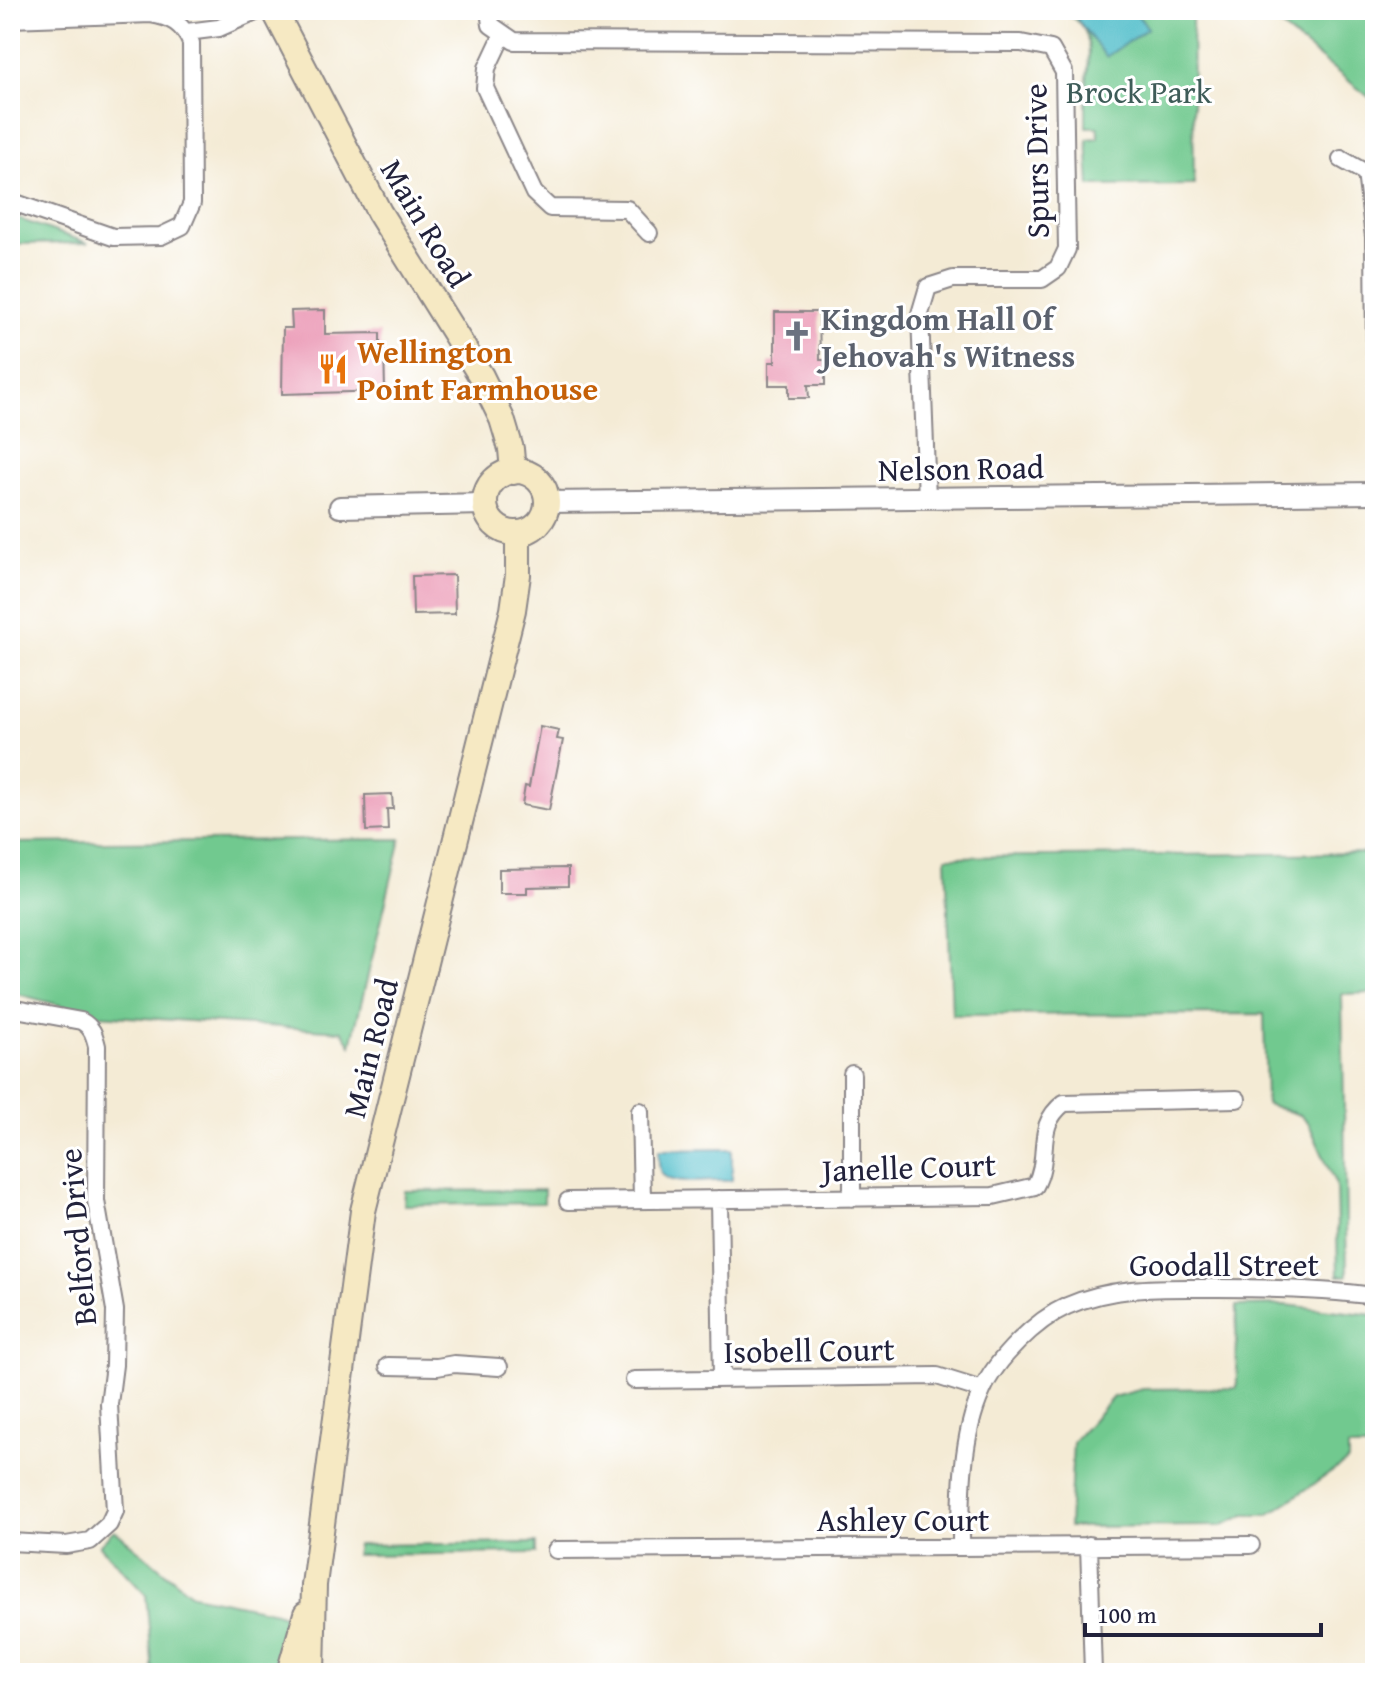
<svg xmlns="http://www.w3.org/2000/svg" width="1385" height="1683" font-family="'Gentium Book Plus',serif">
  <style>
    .green { fill: #71c98f; stroke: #4a7665; stroke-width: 2 }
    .water { fill: #50bdca; stroke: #397082; stroke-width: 2 }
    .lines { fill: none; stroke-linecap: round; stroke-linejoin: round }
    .stream { stroke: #50bdca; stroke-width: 5 }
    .building { fill: #eb9ab6 }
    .minor-casing { stroke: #8b8688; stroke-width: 20 }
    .tertiary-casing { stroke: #8b8688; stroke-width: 24 }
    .secondary-casing { stroke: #8b8688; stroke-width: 28 }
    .minor { stroke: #fff; stroke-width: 16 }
    .tertiary { stroke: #fff; stroke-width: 20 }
    .secondary { stroke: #f6e9c3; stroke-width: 24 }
    .labels { text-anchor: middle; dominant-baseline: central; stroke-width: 6; stroke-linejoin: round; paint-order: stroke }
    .park-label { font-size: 32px; fill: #3e5c58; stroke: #fff }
    .street-label { font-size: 32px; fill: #22223b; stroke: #fff }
    .worship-label { font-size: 32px; font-weight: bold; fill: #5b616d; stroke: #fff; text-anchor: start }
    .food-label { font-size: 32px; font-weight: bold; fill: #c56008; stroke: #fff; text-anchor: start }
  </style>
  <rect width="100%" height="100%" fill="#fff"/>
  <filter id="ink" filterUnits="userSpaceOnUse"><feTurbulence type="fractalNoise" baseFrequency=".0125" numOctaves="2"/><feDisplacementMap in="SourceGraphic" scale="16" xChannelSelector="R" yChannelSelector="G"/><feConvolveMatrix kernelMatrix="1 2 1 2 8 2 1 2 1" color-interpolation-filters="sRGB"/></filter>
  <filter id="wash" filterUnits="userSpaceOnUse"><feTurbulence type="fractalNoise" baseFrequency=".006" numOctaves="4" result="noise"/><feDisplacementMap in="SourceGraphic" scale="32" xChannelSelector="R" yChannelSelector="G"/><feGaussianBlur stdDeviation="1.8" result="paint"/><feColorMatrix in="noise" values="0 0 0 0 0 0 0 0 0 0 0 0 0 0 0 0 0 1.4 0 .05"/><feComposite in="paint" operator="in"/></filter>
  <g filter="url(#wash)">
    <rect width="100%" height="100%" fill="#f4ebd5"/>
    <path class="green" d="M1063 10H1192L1194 185 1090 186 1087 139 1098 138V127H1086C1086 115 1086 102 1086 89 1088 60 1099 23 1060 13Z
      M1260 10H1375V102Z
      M10 216 88 243 10 244Z
      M401 839 351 1045 342 1031 97 1015 10 992V843Z
      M1375 853V993L1342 994 1347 1276H1338L1336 1185 1309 1124 1300 1115 1266 1104 1264 1014 952 1015 946 857Z
      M544 1190V1203L404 1205 405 1191Z
      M1286 1305 1374 1315 1375 1448H1348V1461L1268 1515H1245L1221 1526 1069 1527 1073 1442 1113 1397 1143 1389 1237 1388 1236 1306Z
      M114 1530 193 1595 276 1612 288 1617 272 1673H153L146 1595 99 1545Z
      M536 1543V1553L355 1555 357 1545Z"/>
    <path class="water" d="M1089 10H1133L1148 28 1106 57 1077 19Z
      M732 1149V1180L727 1181C710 1179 665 1189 660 1170 658 1164 659 1156 659 1150Z"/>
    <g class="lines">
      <path class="stream" d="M1374 10 1375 11"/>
    </g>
    <g id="blocks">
      <path class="building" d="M325 310V334L380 333V348L384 347 385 391 282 394 283 328H292L291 311Z
        M775 312H819L820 360H825V385H808L809 398H789V385H769V362H775Z
        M454 575 455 614 413 615 412 576Z
        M540 726 559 730 557 739 563 740 549 810 522 805 525 786 529 787Z
        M392 794 393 809H387L388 830 366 831 365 795Z
        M568 868V886L527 887V893H499V869Z"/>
    </g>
  </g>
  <g filter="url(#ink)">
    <use href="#blocks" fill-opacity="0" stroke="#8b8688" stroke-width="2"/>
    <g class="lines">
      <g class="minor-casing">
        <path id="minor" d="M489 10 491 25 514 41 1021 43 1051 49 1064 72 1067 249 1058 268 1042 279H953L928 287 920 314 927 499
          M10 19 151 14C171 17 183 24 191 43L192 203 182 226 161 236 113 237 10 201
          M187 32 219 28 260 10
          M503 34 487 68 485 88 534 193 550 208 627 209 649 233
          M1341 159 1366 173 1374 237 1375 356
          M10 1008 81 1021C92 1027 94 1034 97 1046L96 1201 115 1310 114 1365 109 1404 115 1511 109 1524 90 1541 66 1545 10 1542
          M852 1074V1198
          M640 1111 642 1200
          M719 1199 722 1379
          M568 1201 993 1196 1035 1186C1052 1155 1033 1127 1064 1103L1237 1099
          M388 1366 437 1367 454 1364 499 1367
          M634 1380 937 1376 982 1390
          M1089 1545 1093 1673
          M961 1546C961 1497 961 1436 982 1391 996 1359 1036 1320 1067 1306 1114 1285 1167 1288 1217 1288 1270 1288 1322 1289 1375 1296
          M556 1550 1251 1545"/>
      </g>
      <g class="tertiary-casing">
        <path id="tertiary" d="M547 502 1375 493
          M340 507 485 504"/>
      </g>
      <g class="secondary-casing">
        <path id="secondary" d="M274 10 379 212 481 376 502 419 511 449 513 472
          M485 502a31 31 0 1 1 62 0a31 31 0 1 1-62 0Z
          M289 1673 306 1614
          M312 1673 314 1585 363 1211 513 610 518 575V533"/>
      </g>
      <use href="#minor" class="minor"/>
      <use href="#tertiary" class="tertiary"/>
      <use href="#secondary" class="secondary"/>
    </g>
  </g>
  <defs>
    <g id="church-bare" transform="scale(2.4)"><path d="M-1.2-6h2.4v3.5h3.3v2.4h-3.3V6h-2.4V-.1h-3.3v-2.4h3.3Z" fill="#6b7280" stroke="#fff" stroke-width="2.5" paint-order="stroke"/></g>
    <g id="restaurant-bare" transform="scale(2.4)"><path d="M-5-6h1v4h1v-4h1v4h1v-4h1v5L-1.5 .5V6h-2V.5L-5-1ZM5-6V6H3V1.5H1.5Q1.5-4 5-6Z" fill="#e8710a" stroke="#fff" stroke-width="2.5" paint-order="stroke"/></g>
  </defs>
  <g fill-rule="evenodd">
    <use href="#church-bare" x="797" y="336"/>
    <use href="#restaurant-bare" x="333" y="369"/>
  </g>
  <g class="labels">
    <g class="park-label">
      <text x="1139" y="91">Brock Park</text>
    </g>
    <g class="street-label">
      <text transform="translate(1036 161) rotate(-91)">Spurs Drive</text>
      <text transform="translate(426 223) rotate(59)">Main Road</text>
      <text transform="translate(961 468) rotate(-1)">Nelson Road</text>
      <text transform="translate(370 1048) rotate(-76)">Main Road</text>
      <text transform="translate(909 1167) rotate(-2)">Janelle Court</text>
      <text transform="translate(77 1237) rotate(-95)">Belford Drive</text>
      <text x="1224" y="1264">Goodall Street</text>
      <text transform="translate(809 1350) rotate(-1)">Isobell Court</text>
      <text x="903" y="1519">Ashley Court</text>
    </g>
    <g class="worship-label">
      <text x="821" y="318">Kingdom Hall Of<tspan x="821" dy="37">Jehovah's Witness</tspan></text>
    </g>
    <g class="food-label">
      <text x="357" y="351">Wellington<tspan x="357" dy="37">Point Farmhouse</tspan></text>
    </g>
  </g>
  <rect width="1385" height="1683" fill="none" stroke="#fff" stroke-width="40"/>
  <path d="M1085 1623v12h236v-12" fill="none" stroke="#22223b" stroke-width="4"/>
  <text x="1097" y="1623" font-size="24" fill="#22223b" stroke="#ffffff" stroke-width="6" paint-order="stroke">100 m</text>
</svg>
